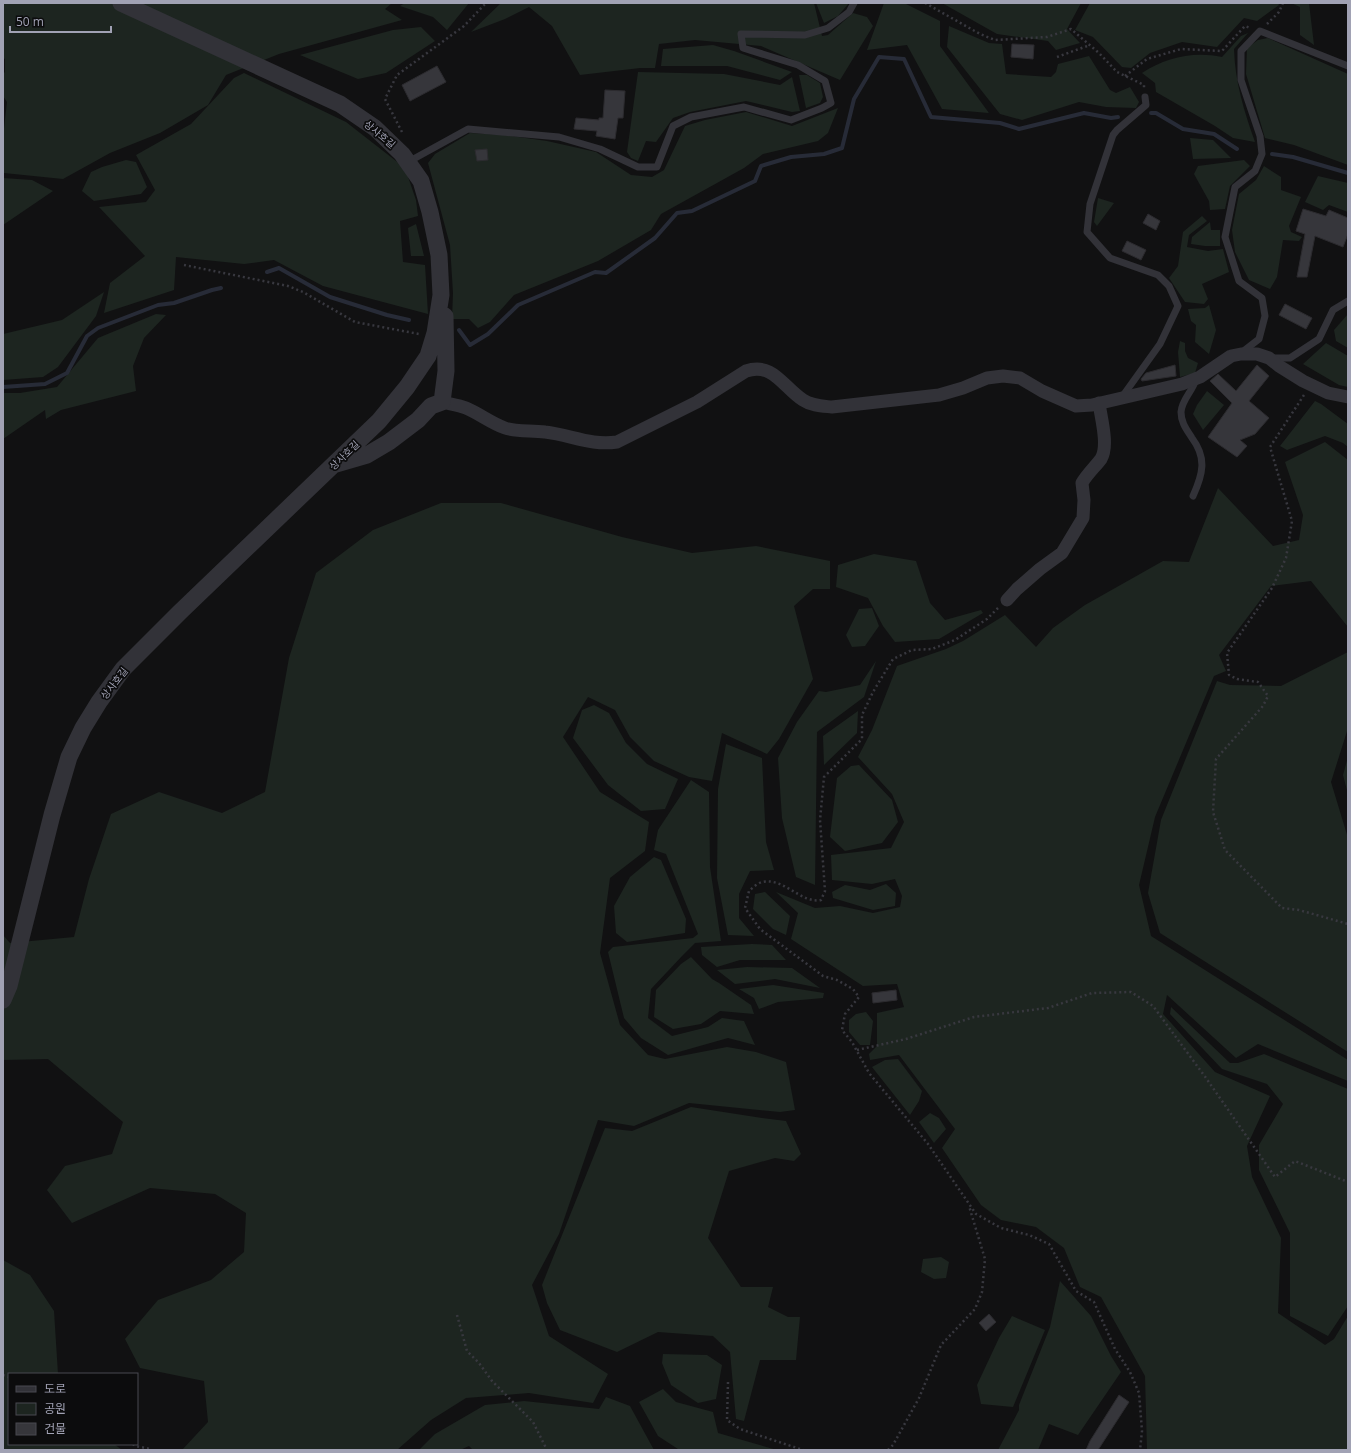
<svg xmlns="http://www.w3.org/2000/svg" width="1351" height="1453" font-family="'Open Sans','Noto Sans KR',sans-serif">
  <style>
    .green { fill: #1d2520 }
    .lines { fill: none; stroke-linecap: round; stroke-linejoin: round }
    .stream { stroke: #272b37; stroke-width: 4 }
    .building { fill: #36363b; stroke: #2c2b2f }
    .path { stroke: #38383f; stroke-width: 2.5; stroke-dasharray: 2 3; stroke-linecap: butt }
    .service { stroke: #323238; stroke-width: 7 }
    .minor { stroke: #323238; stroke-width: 13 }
    .tertiary { stroke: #323238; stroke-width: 17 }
    .labels { text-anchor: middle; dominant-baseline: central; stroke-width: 3.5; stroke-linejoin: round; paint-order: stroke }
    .street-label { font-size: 10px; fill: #a1a2b4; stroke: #0c0c0d }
  </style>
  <rect width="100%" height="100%" fill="#111112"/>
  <path class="green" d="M3 3H392L385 9 402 20 279 54 226 75 208 105 160 133 110 153 63 179 4 173 3 171V131L4 128 7 102 3 96V74L5 72V59L3 58Z
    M405 3H469L447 30 433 17 400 6Z
    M501 3H814L822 36 828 35 853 13 867 17 873 26 840 80 761 46 695 40 659 44 655 68H640L580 75 552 26 529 7 505 19 471 32Z
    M816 3H849L838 16 824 23Z
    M884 3H904L940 21V46L989 113 942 109 907 45 867 50Z
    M942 3H1081L1067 29 1080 43 1056 50 1048 41 997 34Z
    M1090 3H1278L1279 5 1257 21 1244 18 1217 47 1182 42 1150 53 1131 68 1122 67 1093 37 1075 30Z
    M1291 3H1309L1314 45 1300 35V7Z
    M949 26 989 43 1002 44 1006 74 1051 77 1056 72 1058 64 1089 56 1110 90 1116 93 1130 87 1139 102 1136 108 1106 107 1079 102 1022 120 1000 114 947 47Z
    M421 27 435 41 386 73 358 79 300 55 393 30Z
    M1248 33 1234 49C1235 82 1244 111 1255 142L1233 138 1215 126 1156 92 1155 83 1142 73C1166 57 1194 51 1222 57L1241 36Z
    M1268 38 1348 74V165L1294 145 1265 138 1246 74 1247 48 1258 40Z
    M713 45 734 51 792 72 780 80 727 66H661L663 49Z
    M638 72 724 74 780 85 792 77 800 111 792 112 746 101 690 112 673 118 656 142 646 141 638 161 631 158 627 152Z
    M244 73 346 122 405 168 416 200 418 216 400 221 403 262 425 265 428 314 323 286 274 260 244 264 176 257 174 290 104 313 110 283 145 256 99 207 146 202 155 190 136 155 191 124 234 78Z
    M799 75H807L820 83 823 97 820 103 806 108Z
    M838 108 828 133 818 141 763 154 744 168 661 214 651 230 598 261 514 295 490 322 478 328 469 319H452L453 293 450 245 428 163 435 154 470 133 504 135 547 141 596 152 631 175 652 177 664 170 685 126 705 120 746 112 792 126Z
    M1190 138 1213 140 1231 158 1193 159Z
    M126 160 136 162 147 187 141 194 94 201 82 191 91 172 102 167Z
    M1244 160 1250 166 1230 186 1225 209 1210 210 1209 201 1194 174 1198 166Z
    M1264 166 1281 177V190L1301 197 1289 226 1291 232 1302 237 1299 241 1283 240 1277 277 1270 289 1249 280 1235 252 1232 230 1239 194 1256 180Z
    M1318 176 1348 183V212L1329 205 1323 210 1305 202Z
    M3 178 32 180 53 191 3 225Z
    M1098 198 1114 203 1097 226 1094 222Z
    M1202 216 1207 221 1189 235 1187 247 1208 251 1223 249 1229 272 1202 284 1208 299 1204 304 1185 302 1169 278 1178 266 1183 232Z
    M1210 222 1211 230H1220V246H1205L1191 244 1192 237Z
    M416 224 424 256H411L408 228Z
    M104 292 96 316 58 367 43 377 3 380V334L62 320Z
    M1209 305 1216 330 1209 354 1195 342 1196 325 1191 321 1188 309 1205 308Z
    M156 314 166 315 144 338 133 366 136 391 61 410 46 419 45 410 3 439V393H20L57 387 98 338Z
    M1348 314V348L1336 341 1334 330Z
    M1180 341 1185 343V351L1188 358 1198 363 1195 373 1180 377 1178 352Z
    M1326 343 1348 356V387L1339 385 1303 364Z
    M1207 391 1224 405 1203 430 1193 414 1197 405Z
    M1315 401 1321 404 1348 424V447L1343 443 1325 436 1287 450 1280 446Z
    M1325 442 1348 460V627L1311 581 1271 586 1219 655 1226 671 1214 676 1155 817 1139 885 1151 936 1348 1060V1081L1258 1044 1236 1058 1167 995 1163 1014 1215 1072 1270 1096 1247 1146 1252 1177 1281 1238 1278 1313 1325 1345 1334 1339 1348 1316V1450H1147L1145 1376 1101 1297 1080 1287 1064 1248 1036 1227 1001 1220 981 1205 942 1148 955 1129 899 1055 870 1060 869 1054 877 1046V1013L904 1007 897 984 863 986 791 939 798 913 776 892 815 908 840 906 873 913 900 907 902 896 895 879 872 884 832 880 831 855 891 848 904 822 892 794 858 757 872 730 897 666 946 649 963 641 1005 615 1036 647 1053 628 1085 605 1163 561 1189 562 1218 488 1273 546 1299 540 1303 515 1285 462Z
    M441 503H501L622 537 692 553 756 546 830 561V589H813L794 606 813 679 779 739 767 754 722 733 712 781 689 777 654 761 630 737 615 710 588 697 563 737 600 792 649 822 645 851 610 878 600 953 620 1025 648 1055 665 1059 727 1047 756 1052 786 1062 795 1110 780 1112 689 1103 634 1126 598 1120 559 1234 532 1285 549 1336 608 1374 593 1403 529 1393 466 1398 431 1420 397 1450H182L208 1422 204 1381 140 1368 125 1339 158 1300 211 1280 244 1252 246 1213 215 1194 150 1188 72 1223 47 1190 65 1166 112 1154 123 1122 48 1059 3 1060V935L10 943 74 937 89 879 111 814 159 792 222 813 265 792 289 658 316 573 373 530Z
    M874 554 916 561 930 603 945 620 981 610 983 613 939 639 895 642 883 626 868 598 836 587 838 565Z
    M872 608 879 626 865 646 852 647 846 635 859 609Z
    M1348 652V728L1331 782 1348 838V1052L1160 933 1148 893 1161 820 1217 681 1230 685 1281 686Z
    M876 661 864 697 817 732 815 885 796 877 782 818 778 758 797 722 819 691 826 692 860 685Z
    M594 705 609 713 626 743 647 764 678 779 665 809 641 811 608 785 573 738 582 710Z
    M858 711 857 733 824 765 823 736Z
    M726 744 762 758 766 842 774 870 750 871 739 894V918L754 936 728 935 717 878 718 789Z
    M1348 757V794L1343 775Z
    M859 765 892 800 898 822 882 843 845 851 830 837 837 778 851 766Z
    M691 780 709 792 710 867 721 941 695 943 683 955 651 989 648 1018 672 1036 708 1027 722 1018 744 1021 755 1045 728 1038 668 1055 641 1038 624 1018 608 952 613 947 693 938 698 934 666 854 654 850 658 830Z
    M654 857 661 860 686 919 685 933 627 942 616 933 614 906 630 877Z
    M886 884 896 893 895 906 873 910 833 898 832 892 845 885 870 890Z
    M765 892 790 916 786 935 773 929 753 909 755 894Z
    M752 944 772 945 786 960H740L717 967 702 955 701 947Z
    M691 957 712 979 719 983 751 1005 754 1014 720 1011 701 1024 673 1029 654 1017 656 990 681 964Z
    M747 967 792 968 820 988 775 979 735 984 717 970Z
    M773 985 824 993 823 998 778 1002 759 1009 754 998 739 989Z
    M1171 1007 1230 1063H1238L1264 1054 1348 1089V1306L1328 1336 1290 1316V1233L1259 1170V1145L1283 1104 1267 1084 1222 1069 1170 1014Z
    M866 1012 873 1021 870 1045H860L849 1032V1020L856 1014Z
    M898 1059 922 1091 919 1101 910 1115 872 1067 885 1060Z
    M691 1107 762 1118 786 1121 801 1154 794 1161 775 1158 729 1171 708 1238 741 1287H773L768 1307 788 1317H800L796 1360H760L744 1421 736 1419 730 1352 713 1336 658 1332 617 1352 560 1330 547 1303 542 1285 605 1128 632 1131Z
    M930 1113 939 1118 946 1129 934 1143 919 1122Z
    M941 1257 949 1262 946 1278 934 1279 921 1272 923 1259Z
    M3 1260 30 1275 54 1311 58 1374H9V1444H114L122 1450H3Z
    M1060 1281 1091 1316 1111 1356 1121 1372 1078 1435 1049 1424 1038 1450H998L1019 1410V1405L1050 1327Z
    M1012 1316 1045 1330 1013 1407 981 1404 977 1385 999 1338Z
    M663 1354 707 1355 722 1365 716 1399 698 1403 671 1385 662 1363Z
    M663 1389 676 1402 713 1412 718 1433 777 1450 678 1449 658 1436 639 1402Z
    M606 1397 630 1406 654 1450H473L469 1446 460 1450H419L435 1434 485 1405 524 1401 599 1409Z"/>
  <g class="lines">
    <path class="stream" d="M1151 113H1156L1183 129 1214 134 1237 149
      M1272 154 1293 157 1348 173
      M267 272 279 268 330 297 387 315 409 320
      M459 330 470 345 488 334 518 305 595 272 606 273 655 238 677 213 692 211 755 181 761 166 791 157 824 154 842 148 854 99 879 57 904 59 931 117 1000 123 1019 129 1084 113 1111 118 1118 117
      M3 387 45 384 67 373 87 336 98 328 158 305 174 303 212 290 221 288"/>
  </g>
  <path class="building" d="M1012 44 1034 45 1033 59 1011 57Z
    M437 66 446 82 410 101 402 85Z
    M605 90 625 91 623 118H618L615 139 596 136 597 131 574 129 576 118 599 120V118H603Z
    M487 149 488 160 477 161 475 150Z
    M1303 209 1326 216 1329 210 1348 218V234L1343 247 1315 236 1307 277H1297L1305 234 1296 231Z
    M1148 214 1160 221 1156 230 1143 223Z
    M1127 241 1146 250 1141 260 1122 251Z
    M1285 304 1312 318 1306 329 1279 315Z
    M1175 365 1176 376 1142 381 1141 379 1146 373Z
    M1257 365 1269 376 1249 401 1269 418 1255 434 1240 440 1247 446 1237 457 1208 437 1232 403 1210 381 1218 374 1236 391Z
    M896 990 897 1000 873 1003 872 993Z
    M989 1314 996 1322 986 1331 979 1323Z
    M1119 1395 1129 1402 1098 1450H1086L1090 1441Z"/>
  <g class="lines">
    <path class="path" d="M925 3 980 34 995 40 1047 37 1071 29 1099 53 1117 72 1144 85V88
      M1267 24 1279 12 1283 3
      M1057 57 1090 45
      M1125 76 1147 59 1181 49 1222 51 1245 26 1250 28
      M402 132 385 99 397 75 464 26 486 3
      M184 265 288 286 303 292 355 322 419 334
      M1304 395 1270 447 1292 521 1286 558 1272 588 1227 653 1229 675 1237 679 1258 682 1268 696 1263 706 1216 759 1213 812 1225 850 1282 908 1299 910 1348 924
      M998 608 987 619 955 640 932 649 912 650 893 659 873 692 862 715V739L824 777 820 820 825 891 821 900C801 904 784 877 762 882 758 883 752 888 749 891L745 908 760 929 823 976 837 980 853 989 859 997 845 1014 842 1030 852 1042 869 1073 928 1144 976 1214 1001 1228 1029 1235 1049 1244 1076 1291 1094 1302 1115 1349 1130 1372 1139 1393 1142 1431 1140 1450
      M857 1050 906 1039 974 1017 1048 1008 1092 993 1131 992 1153 1006 1206 1078 1275 1177 1295 1161 1348 1182
      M457 1315 467 1351 479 1363 492 1381 533 1422 547 1450
      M3 1375 9 1377
      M728 1382 727 1420 740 1429 803 1450
      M133 1444 135 1446 151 1449
      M888 1450 893 1445 919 1398 941 1345 975 1309 982 1292 985 1259 969 1206"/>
    <path class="service" d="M408 162 468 129 559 137 600 149 638 167H657L673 126 691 117 744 107 791 120 822 108 831 103 825 81 798 65 743 48 741 34 805 35 828 28 849 12 854 3
      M1241 353 1259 339 1265 316 1262 298 1239 281 1225 237 1235 187 1255 171 1262 154 1260 136 1241 80V51L1260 31 1348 66
      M1271 358H1290L1319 339 1333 310 1348 301
      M1122 397 1160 344 1178 306 1169 286 1158 275 1110 258 1087 232 1090 204 1113 135 1117 130 1146 105 1145 97
      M1193 496C1203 474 1207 458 1192 438 1187 430 1181 423 1181 412 1182 399 1193 391 1196 379"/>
    <path class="minor" d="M442 402C450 404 459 405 466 408 480 414 491 423 505 428 517 432 532 430 545 432 571 435 591 446 617 442L697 402 746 371C773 362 783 387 803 400 812 406 822 406 832 407L939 395 963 388 987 378 1003 376 1020 378 1042 391 1076 406 1092 405 1182 384 1200 377 1231 356 1241 354H1257L1269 358 1279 366 1303 381 1328 393 1348 397
      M1007 600 1017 589 1040 569 1062 553 1083 518 1084 500 1082 483C1087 474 1095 467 1101 459 1109 446 1101 418 1099 403"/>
    <path class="tertiary" d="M336 464 367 455 389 442 418 420 431 406 442 402 446 371 445 316
      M3 1000 9 986 52 815 69 757 83 728 99 702 123 669 180 612 379 421 407 387 428 356 435 333 441 295 439 255 430 212 421 181 402 154 375 128 340 104 121 3"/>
  </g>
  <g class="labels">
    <g class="street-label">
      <text transform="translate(380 134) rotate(40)">상사호길</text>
      <text transform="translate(344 455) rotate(-44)">상사호길</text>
      <text transform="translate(114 683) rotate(-52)">상사호길</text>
    </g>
  </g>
  <rect width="1351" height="1453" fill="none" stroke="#a1a2b4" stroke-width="8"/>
  <rect x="8" y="1373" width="130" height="72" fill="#0c0c0d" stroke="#484850"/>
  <rect x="16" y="1386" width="20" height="6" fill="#323238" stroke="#484850"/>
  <text x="44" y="1393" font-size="12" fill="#a1a2b4">도로</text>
  <rect x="16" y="1403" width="20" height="12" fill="#1d2520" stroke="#484850"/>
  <text x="44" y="1413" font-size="12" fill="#a1a2b4">공원</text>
  <rect x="16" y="1423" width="20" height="12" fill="#36363b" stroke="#484850"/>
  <text x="44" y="1433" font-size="12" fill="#a1a2b4">건물</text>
  <path d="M10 26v6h101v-6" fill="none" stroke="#a1a2b4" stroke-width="2"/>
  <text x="16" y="26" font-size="12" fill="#a1a2b4" stroke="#0c0c0d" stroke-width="3" paint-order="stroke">50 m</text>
</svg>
